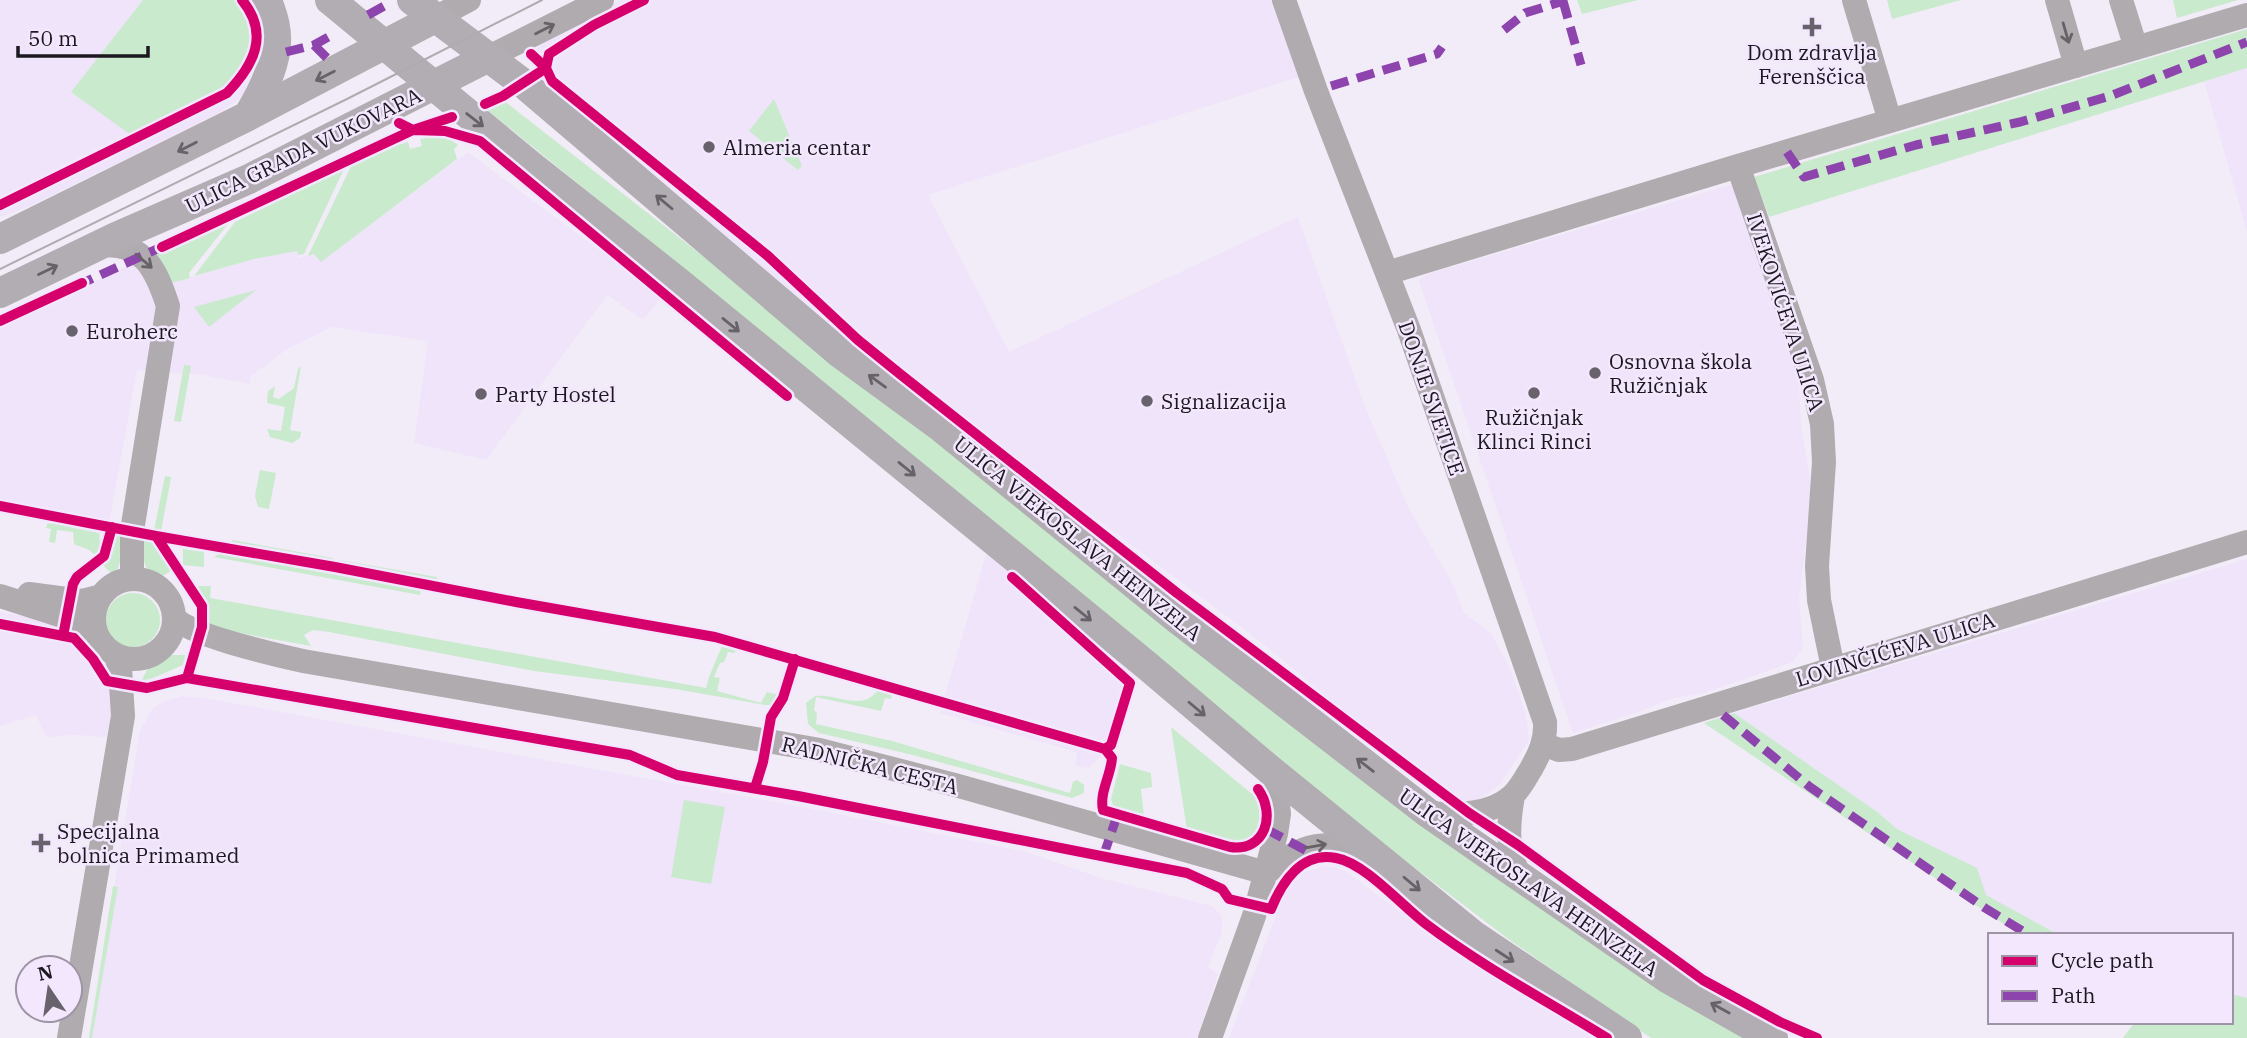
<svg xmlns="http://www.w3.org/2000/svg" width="2247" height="1038" font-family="'IBM Plex Serif',serif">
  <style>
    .built { fill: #efe4fa }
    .green { fill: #c9eacd }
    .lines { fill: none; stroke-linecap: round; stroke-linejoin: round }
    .minor { stroke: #afabae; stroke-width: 24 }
    .major { stroke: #b2adb3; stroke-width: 30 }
    .tram { stroke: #aeabb1; stroke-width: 2 }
    .quiet { stroke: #8e44ad; stroke-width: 9; stroke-dasharray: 18 9; stroke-linecap: butt }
    .cycleway-casing { stroke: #f3e7fd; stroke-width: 15 }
    .cycleway { stroke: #d6006c; stroke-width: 10 }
    .oneway { stroke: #666267 }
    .oneway2 { stroke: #67626a }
    .poi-dot { fill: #67626c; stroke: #f3e7fd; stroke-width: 2.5 }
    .labels { text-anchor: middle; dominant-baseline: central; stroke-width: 5; stroke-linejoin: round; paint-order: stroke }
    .poi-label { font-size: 21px; fill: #1c1820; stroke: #f3e7fd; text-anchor: start }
    .street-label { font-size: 21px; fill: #1c1820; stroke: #f3e7fd }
  </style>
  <rect width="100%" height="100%" fill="#f2ecf8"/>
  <path class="built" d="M0 0H251L260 22 263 57 249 88 239 99 219 113 28 207 0 217Z
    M621 0H1272L1299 77 928 195 1009 352 1298 217 1365 407 1407 505 1454 586 1464 613 1491 633 1510 668 1526 716 1529 740 1499 785 1479 800 1462 801 1337 705 1252 635 984 435 974 449 653 173 545 87 535 69V54L540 45 551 35Z
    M2247 68V232L2204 81Z
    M468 152 662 297 643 320 607 295 486 460 414 443 428 341 332 327 287 349 251 376 249 384 204 375 137 370 109 523 0 503V327L138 261 170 283 254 259 297 251 299 258 314 254 321 261Z
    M1737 183 1798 369 1801 426 1811 484V504L1799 598 1803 648 1793 662 1704 693 1670 699 1641 711 1573 733 1419 281 1428 274Z
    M988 547 1137 678 1118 748 1105 752 1090 767 1085 768 1075 765 1077 752 940 713Z
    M2247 559V998L2231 994V935H2059L1986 895 1976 868 1897 829 1876 811 1734 713Z
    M0 612 58 622 93 642 110 662 115 689 107 737 75 735 46 737 36 715 0 726Z
    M183 696 210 699 804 807 1023 851 1101 878 1212 906 1222 916V932L1208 967 1218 974 1197 1038H89L140 731 153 708 162 702Z
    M1322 866 1334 867 1347 872 1451 950 1592 1038H1229L1286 890 1297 876Z"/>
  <path class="green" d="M143 0H235C291 79 185 110 131 135L71 92Z
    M1577 0H1638L1582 14Z
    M1887 0H1961L1892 19Z
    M2173 0H2238L2177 18Z
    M2247 29V68L1769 217 1754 177Z
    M774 99 802 166 798 170 749 131Z
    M503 100 909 417 1753 1038H1651L1507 938 1382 843 896 441 486 109Z
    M440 136 448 138 458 145 454 149 457 159 321 262 314 254 308 256 352 164 381 150 408 142 410 149 422 146 420 139Z
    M344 169 304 254 298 255 297 251 254 259 194 276 235 222Z
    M228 224 189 273 190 278 170 283 150 254Z
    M256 290 209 327 194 307Z
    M184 365 191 366 181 422 174 421Z
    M301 366 290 430 301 432 300 438 292 443 270 437 267 429 281 431 285 407 267 403 268 391 275 386 273 397 279 399 294 388 298 369Z
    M260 470 276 473 269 509 258 507 255 496Z
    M165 476 171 477 161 532 154 530Z
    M51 523 99 533 100 544 96 556 89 550 74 544 73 532 57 530 55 543 49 542 51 529 46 528 47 524Z
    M119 535 121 536 120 562 116 573 112 574 103 565C110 556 108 540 119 535Z
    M142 540 153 543 171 571 159 578 149 575 143 558Z
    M232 540 333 558V562L231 544Z
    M183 549 204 552V567L183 565Z
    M221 552 420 588 421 589 420 595 214 557Z
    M340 560 437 577V581L340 564Z
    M198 586H211L210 598 706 688 709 677 722 646 736 651 734 653 728 652 724 662 720 663 714 677 720 678 717 691 761 703 767 692 778 695 771 705H765L675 689 534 671 329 632 313 630 304 635 311 646 206 627 208 611Z
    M106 620a27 27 0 1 1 54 0a27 27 0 1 1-54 0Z
    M172 655H185L183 665 153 678 141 681 151 663Z
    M879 689 892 693 891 699 885 698 881 711 816 697 814 710 817 713 816 724 892 741 1070 793 1073 782 1077 780 1084 785V793L1072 798 913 755 819 733 808 724 806 703 815 696C838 693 862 713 879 689Z
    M1734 713 1876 811 1897 829 1977 868 1986 895 2059 935H2020L1704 723Z
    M1171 727 1258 799C1262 807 1264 817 1262 826 1254 858 1206 835 1187 830Z
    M1120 764 1151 773 1152 787 1141 789 1144 817 1114 808 1111 799Z
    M684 800 725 807 711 884 671 877Z
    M113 886 118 887 92 1038H89Z
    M2231 994 2247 998V1038H2123L2135 1022H2231Z"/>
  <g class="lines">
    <path class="minor" d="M1284 0 1316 91 1409 330 1545 722C1546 740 1540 753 1531 769 1526 777 1520 789 1512 796 1490 816 1455 815 1428 813
      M1854 0 1890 121
      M2057 0 2076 66
      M2121 0 2136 48
      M435 18 469 0
      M487 58 602 0
      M1738 166 1812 380 1822 424 1824 462 1817 566 1819 600 1833 668
      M97 246C143 240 156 269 168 306L132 531V579
      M1387 273 1738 166 2247 15
      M94 619a40 40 0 1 1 80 0a40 40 0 1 1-80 0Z
      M29 594 82 601 101 596
      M0 596 78 621 96 632
      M174 617C188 635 277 655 303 661L820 750 955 785 1266 873
      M1543 744 1559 750 1572 749 2247 542
      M1513 796C1508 824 1506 851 1520 876
      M1266 873C1305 842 1323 840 1371 852
      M69 1038 123 716 120 668 115 654
      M1210 1038 1254 916 1276 834 1279 814 1277 794 1269 769"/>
    <path class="major" d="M330 0 530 165 678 282 1145 664 1269 769 1473 935 1627 1038
      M412 0 524 84 841 354 942 428 1180 621 1428 813 1667 978 1773 1038
      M248 116C263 91 281 57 275 27 274 18 270 9 267 0
      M0 239 248 116 435 18
      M0 293 116 237 249 179 487 58"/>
    <path class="tram" d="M0 269 347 99 542 0"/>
    <path class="quiet" d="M1563 1 1581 65
      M368 15 386 5
      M1504 30 1525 13 1567 0
      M314 45 329 60
      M286 52 314 45 330 36
      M1331 86 1437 54 1442 47
      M1787 152 1804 177 1916 145 2020 122 2110 96 2247 42
      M76 286 168 244
      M1723 715 1810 787 1985 908 2029 935
      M1266 829 1318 857
      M1103 857 1117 816"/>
    <g class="cycleway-casing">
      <path id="cycleway" d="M531 54 546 68 552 81 768 256 858 340 900 374 1177 593 1469 813 1518 845 1703 980 1780 1022 1817 1038
        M485 104 503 96 546 68 549 54 594 25 644 0
        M399 123 413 130 445 131 480 141 787 396
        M0 205 227 93C254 65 270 34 242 0
        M162 247 413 130 452 117
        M0 321 82 283
        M0 506 156 536 335 567 516 602 715 637 1105 749 1112 758C1111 775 1099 793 1103 810L1230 847C1266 852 1276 814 1258 789
        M156 536 202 606V627L187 678
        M1012 577 1130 683 1111 745 1105 749
        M0 624 74 638 93 659 107 681 147 688 187 678 630 755 677 775 798 796 1187 873 1222 889 1229 899 1267 908 1271 909C1282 882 1302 851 1336 858 1365 863 1402 906 1426 924 1483 967 1547 1001 1607 1038
        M63 636 73 584 77 577 104 556 112 527
        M755 788 763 762 771 717 783 698 795 659"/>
    </g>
    <use href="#cycleway" class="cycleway"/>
  </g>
  <defs><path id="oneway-shaft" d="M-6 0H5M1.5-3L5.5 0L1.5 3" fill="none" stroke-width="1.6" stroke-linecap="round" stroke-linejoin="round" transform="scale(1.75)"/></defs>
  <g class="oneway">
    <use href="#oneway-shaft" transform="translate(545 29) rotate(-27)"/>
    <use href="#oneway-shaft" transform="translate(2066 33) rotate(74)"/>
    <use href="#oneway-shaft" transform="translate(144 261) rotate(41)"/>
    <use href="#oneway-shaft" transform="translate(1316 846) rotate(-10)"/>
  </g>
  <g class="oneway2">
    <use href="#oneway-shaft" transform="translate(325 76) rotate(153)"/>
    <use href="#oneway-shaft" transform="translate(475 120) rotate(38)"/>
    <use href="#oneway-shaft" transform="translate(187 147) rotate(153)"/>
    <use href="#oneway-shaft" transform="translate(664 202) rotate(-140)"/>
    <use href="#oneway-shaft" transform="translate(48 270) rotate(-26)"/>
    <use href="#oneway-shaft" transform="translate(731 325) rotate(39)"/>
    <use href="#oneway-shaft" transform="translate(877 381) rotate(-144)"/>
    <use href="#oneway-shaft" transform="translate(907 469) rotate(39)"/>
    <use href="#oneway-shaft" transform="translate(1083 614) rotate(39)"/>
    <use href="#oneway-shaft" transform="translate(1197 709) rotate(40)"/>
    <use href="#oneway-shaft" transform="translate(1365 765) rotate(-142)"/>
    <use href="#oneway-shaft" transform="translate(1412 884) rotate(40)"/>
    <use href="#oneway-shaft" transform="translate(1505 956) rotate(33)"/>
    <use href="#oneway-shaft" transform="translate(1720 1008) rotate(-151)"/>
  </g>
  <g class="poi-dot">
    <path d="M1808.5 16.5h7v7h7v7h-7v7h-7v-7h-7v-7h7z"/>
    <circle cx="709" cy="147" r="7"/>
    <circle cx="72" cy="331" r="7"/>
    <circle cx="1595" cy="373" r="7"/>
    <circle cx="1534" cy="393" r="7"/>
    <circle cx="481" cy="394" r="7"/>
    <circle cx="1147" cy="401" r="7"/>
    <path d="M37.5 832.5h7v7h7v7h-7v7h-7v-7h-7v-7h7z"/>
  </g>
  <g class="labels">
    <g class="poi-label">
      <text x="1812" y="52" text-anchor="middle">Dom zdravlja<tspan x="1812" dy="24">Ferenščica</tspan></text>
      <text x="723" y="147">Almeria centar</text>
      <text x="86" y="331">Euroherc</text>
      <text x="1609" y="361">Osnovna škola<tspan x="1609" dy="24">Ružičnjak</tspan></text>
      <text x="495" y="394">Party Hostel</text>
      <text x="1161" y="401">Signalizacija</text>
      <text x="1534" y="417" text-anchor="middle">Ružičnjak<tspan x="1534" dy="24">Klinci Rinci</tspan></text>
      <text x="57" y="831">Specijalna<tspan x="57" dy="24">bolnica Primamed</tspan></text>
    </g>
    <g class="street-label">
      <text transform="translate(303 150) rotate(-26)">ULICA GRADA VUKOVARA</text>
      <text transform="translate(1786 312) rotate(72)">IVEKOVIĆEVA ULICA</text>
      <text transform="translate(1432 398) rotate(71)">DONJE SVETICE</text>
      <text transform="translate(1078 538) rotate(39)">ULICA VJEKOSLAVA HEINZELA</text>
      <text transform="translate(1895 649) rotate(-17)">LOVINČIĆEVA ULICA</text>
      <text transform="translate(870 765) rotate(14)">RADNIČKA CESTA</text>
      <text transform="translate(1529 882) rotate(35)">ULICA VJEKOSLAVA HEINZELA</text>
    </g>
  </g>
  <rect x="1988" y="933" width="245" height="91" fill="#f3e7fd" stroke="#9d94a5" stroke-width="2"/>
  <rect x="2002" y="956" width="35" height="10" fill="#d6006c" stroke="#9d94a5" stroke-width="2"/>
  <text x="2051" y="968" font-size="21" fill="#1c1820">Cycle path</text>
  <rect x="2002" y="991" width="35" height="10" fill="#8e44ad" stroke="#9d94a5" stroke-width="2"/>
  <text x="2051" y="1003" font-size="21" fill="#1c1820">Path</text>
  <g transform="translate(49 989) rotate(347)"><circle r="33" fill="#f3e7fd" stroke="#9d94a5" stroke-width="2"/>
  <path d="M0-5L12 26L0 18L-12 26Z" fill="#67626c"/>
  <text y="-10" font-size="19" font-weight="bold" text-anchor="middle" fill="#1c1820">N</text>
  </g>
  <path d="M18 46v10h130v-10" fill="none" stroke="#1c1820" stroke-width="3.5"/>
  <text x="28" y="46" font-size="21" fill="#1c1820" stroke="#f3e7fd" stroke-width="5" paint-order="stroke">50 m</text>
</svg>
